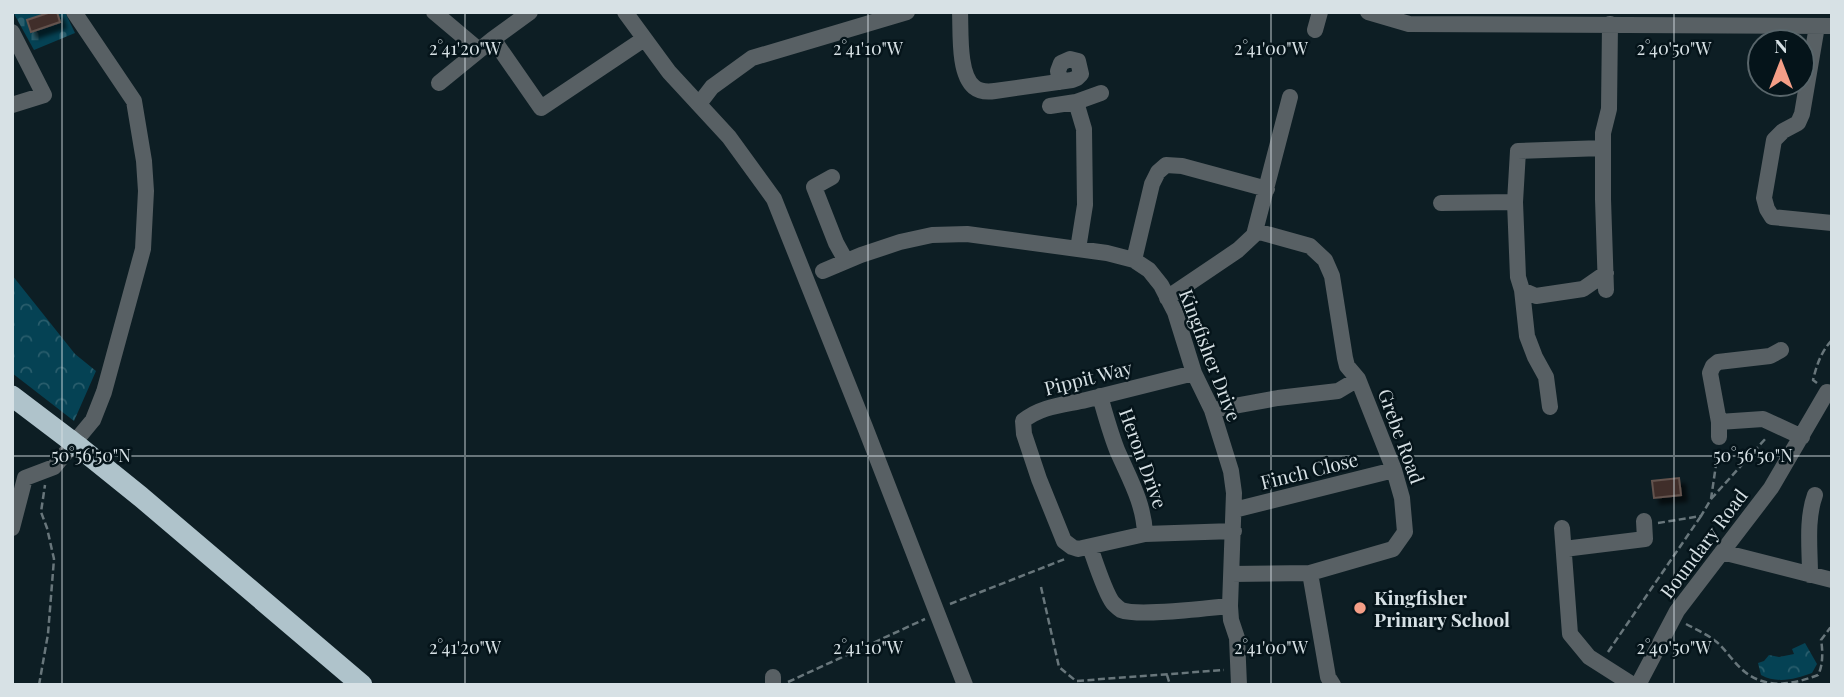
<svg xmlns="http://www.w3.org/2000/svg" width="1844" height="697" font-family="'Playfair Display',serif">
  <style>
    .forest { fill: url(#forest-crowns) }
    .cemetery { fill: url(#cemetery-stones) }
    .building { fill: #402f2b; stroke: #63524d; stroke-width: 2; filter: url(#shadow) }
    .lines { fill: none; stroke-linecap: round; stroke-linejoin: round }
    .path { stroke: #68767b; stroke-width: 2.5; stroke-dasharray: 7 3.5; stroke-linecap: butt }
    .minor { stroke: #586064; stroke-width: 16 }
    .highway { stroke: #afc3cb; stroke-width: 21 }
    .highway-bridge { stroke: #afc3cb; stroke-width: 21 }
    .ticks { fill: none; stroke: #d7e1e5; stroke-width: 2; stroke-opacity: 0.45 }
    .poi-dot { fill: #f49e87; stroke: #05141a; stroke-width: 2.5 }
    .labels { text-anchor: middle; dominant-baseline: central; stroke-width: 5; stroke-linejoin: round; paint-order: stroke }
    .street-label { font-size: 19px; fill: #d7e1e5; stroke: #05141a }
    .poi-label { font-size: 19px; font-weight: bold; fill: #d7e1e5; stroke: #05141a; text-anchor: start }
    .ticks-label { font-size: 18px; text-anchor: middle; fill: #d7e1e5; stroke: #05141a; stroke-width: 5; stroke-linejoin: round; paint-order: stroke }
  </style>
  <defs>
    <pattern id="forest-crowns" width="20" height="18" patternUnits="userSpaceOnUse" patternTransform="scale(1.75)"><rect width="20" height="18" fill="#054254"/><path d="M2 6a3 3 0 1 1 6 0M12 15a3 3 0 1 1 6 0" fill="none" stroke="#295d6c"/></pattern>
    <pattern id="cemetery-stones" width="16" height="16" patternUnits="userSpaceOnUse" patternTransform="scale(1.75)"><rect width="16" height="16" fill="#054254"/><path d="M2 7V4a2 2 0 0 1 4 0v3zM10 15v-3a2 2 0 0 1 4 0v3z" fill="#295d6c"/></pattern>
    <filter id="shadow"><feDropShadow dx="6" dy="6" stdDeviation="2" flood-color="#0009"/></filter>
  </defs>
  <rect width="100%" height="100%" fill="#0d1e24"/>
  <path class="forest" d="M12 275 75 354 96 371 74 421 12 373Z
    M1805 643 1817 664 1812 673C1796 679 1777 684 1761 675L1758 663 1764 661 1769 655 1779 657 1794 654 1792 649Z"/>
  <path class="cemetery" d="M13 12H65L75 33 34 50Z"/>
  <path class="building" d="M51 12H57L60 22 31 32 27 20Z
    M1679 478 1681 495 1654 498 1652 481Z"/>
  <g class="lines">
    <path class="path" d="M1817 383 1813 380C1817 364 1821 352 1832 340
      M1711 499 1767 437
      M1658 523 1701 516 1711 499 1718 451
      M1041 587 1059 667 1076 681 1224 670
      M950 604 1065 559
      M1686 624C1697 630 1709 635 1719 644 1728 653 1735 664 1745 672 1768 690 1794 684 1818 675 1823 666 1823 651 1821 640L1830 628H1832
      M1608 652 1701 516
      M1167 675 1170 685
      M788 682 925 619
      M39 685 48 634 54 559 47 528 41 512 45 485"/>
    <path class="minor" d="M434 12 479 50
      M530 12 493 39 541 108 644 39
      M625 12 669 72 729 137 774 199 865 427 965 685
      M960 12C961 32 958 74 974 87 980 92 988 92 995 91L1072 80 1077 78 1081 74 1078 61 1070 59 1061 63 1058 71 1060 82
      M1368 12 1409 24 1832 26
      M1817 26 1802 114 1798 123 1783 131 1774 140 1764 198 1767 209 1772 217 1832 223
      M1315 30 1320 12
      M12 32 44 95 12 105
      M439 83 493 39
      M1076 102 1084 129 1085 205 1078 249
      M699 104 712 87 752 58 907 12
      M1050 106 1076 102 1101 93
      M832 177 814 187 836 243 846 261
      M1515 202 1518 277 1522 290 1536 296 1583 289 1606 273
      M1441 203 1515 202 1518 151 1603 148
      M1134 260 1152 184 1158 172 1166 165 1182 166 1267 189
      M823 271 861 255 900 242 932 235 967 234 1107 253 1134 260 1149 270 1161 285 1175 312 1194 373 1212 410 1231 471 1234 493 1230 606 1231 620 1237 638 1239 685
      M1522 290 1527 336 1535 357 1546 377 1550 407
      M1606 290 1603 199V133L1609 109 1610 24
      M1167 298 1238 250 1254 235 1290 97
      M1194 373C1158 382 1122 391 1086 400 1064 405 1041 406 1023 421L1024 434 1039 479 1064 541 1072 547 1078 549 1145 534 1234 531
      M1100 396C1105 414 1110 432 1117 450 1129 478 1144 503 1145 534
      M1212 410 1278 398 1338 391 1358 379
      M1719 422 1763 419 1802 437
      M1719 437V422L1710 373 1713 366 1718 362 1770 356 1781 350
      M1234 510 1394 470
      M12 528 25 478 54 467 93 420 104 392 143 249 146 191 144 161 134 101 74 12
      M1562 528 1570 634 1589 657 1633 685
      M1090 547C1095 561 1105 593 1113 603 1115 605 1118 608 1121 610 1139 617 1207 608 1230 606
      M1564 549 1645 539 1644 521
      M1722 552 1832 580
      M1310 573 1328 677 1333 685
      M1231 574 1310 573 1393 549 1405 532 1402 498 1394 470 1358 379 1347 366 1345 358 1332 276 1325 260 1310 246 1256 231
      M1810 575C1810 549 1806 520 1815 495
      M773 677V685
      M1638 685 1677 611 1771 488 1827 392"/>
    <path class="highway" d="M12 396 70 440
      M79 447 141 497 362 685"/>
    <path class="highway-bridge" d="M70 440 79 447"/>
  </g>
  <path class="ticks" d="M62 12V685M465 12V685M868 12V685M1271 12V685M1674 12V685M12 456H1832"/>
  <circle class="poi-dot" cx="1360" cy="608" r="7"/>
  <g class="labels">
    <g class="street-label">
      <text transform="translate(1211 355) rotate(69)">Kingfisher Drive</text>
      <text transform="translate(1088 377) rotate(-14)">Pippit Way</text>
      <text transform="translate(1402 436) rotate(70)">Grebe Road</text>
      <text transform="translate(1144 458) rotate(70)">Heron Drive</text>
      <text transform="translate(1309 470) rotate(-14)">Finch Close</text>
      <text transform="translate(1703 543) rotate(-53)">Boundary Road</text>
    </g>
    <g class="poi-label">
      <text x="1374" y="597">Kingfisher<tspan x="1374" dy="22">Primary School</tspan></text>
    </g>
  </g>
  <g class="ticks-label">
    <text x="465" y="55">2°41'20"W</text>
    <text x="868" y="55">2°41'10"W</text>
    <text x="1271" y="55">2°41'00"W</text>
    <text x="1674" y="55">2°40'50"W</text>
    <text x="91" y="462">50°56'50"N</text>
    <text x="1753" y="462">50°56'50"N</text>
    <text x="465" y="654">2°41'20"W</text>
    <text x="868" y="654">2°41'10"W</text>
    <text x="1271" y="654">2°41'00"W</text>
    <text x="1674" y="654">2°40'50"W</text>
  </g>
  <rect width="1844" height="697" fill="none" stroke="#d7e1e5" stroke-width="28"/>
  <g transform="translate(1781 63)"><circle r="33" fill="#05141a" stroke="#59666b" stroke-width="2"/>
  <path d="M0-5L12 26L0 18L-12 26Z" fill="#f49e87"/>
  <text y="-10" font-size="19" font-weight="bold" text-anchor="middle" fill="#d7e1e5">N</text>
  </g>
</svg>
